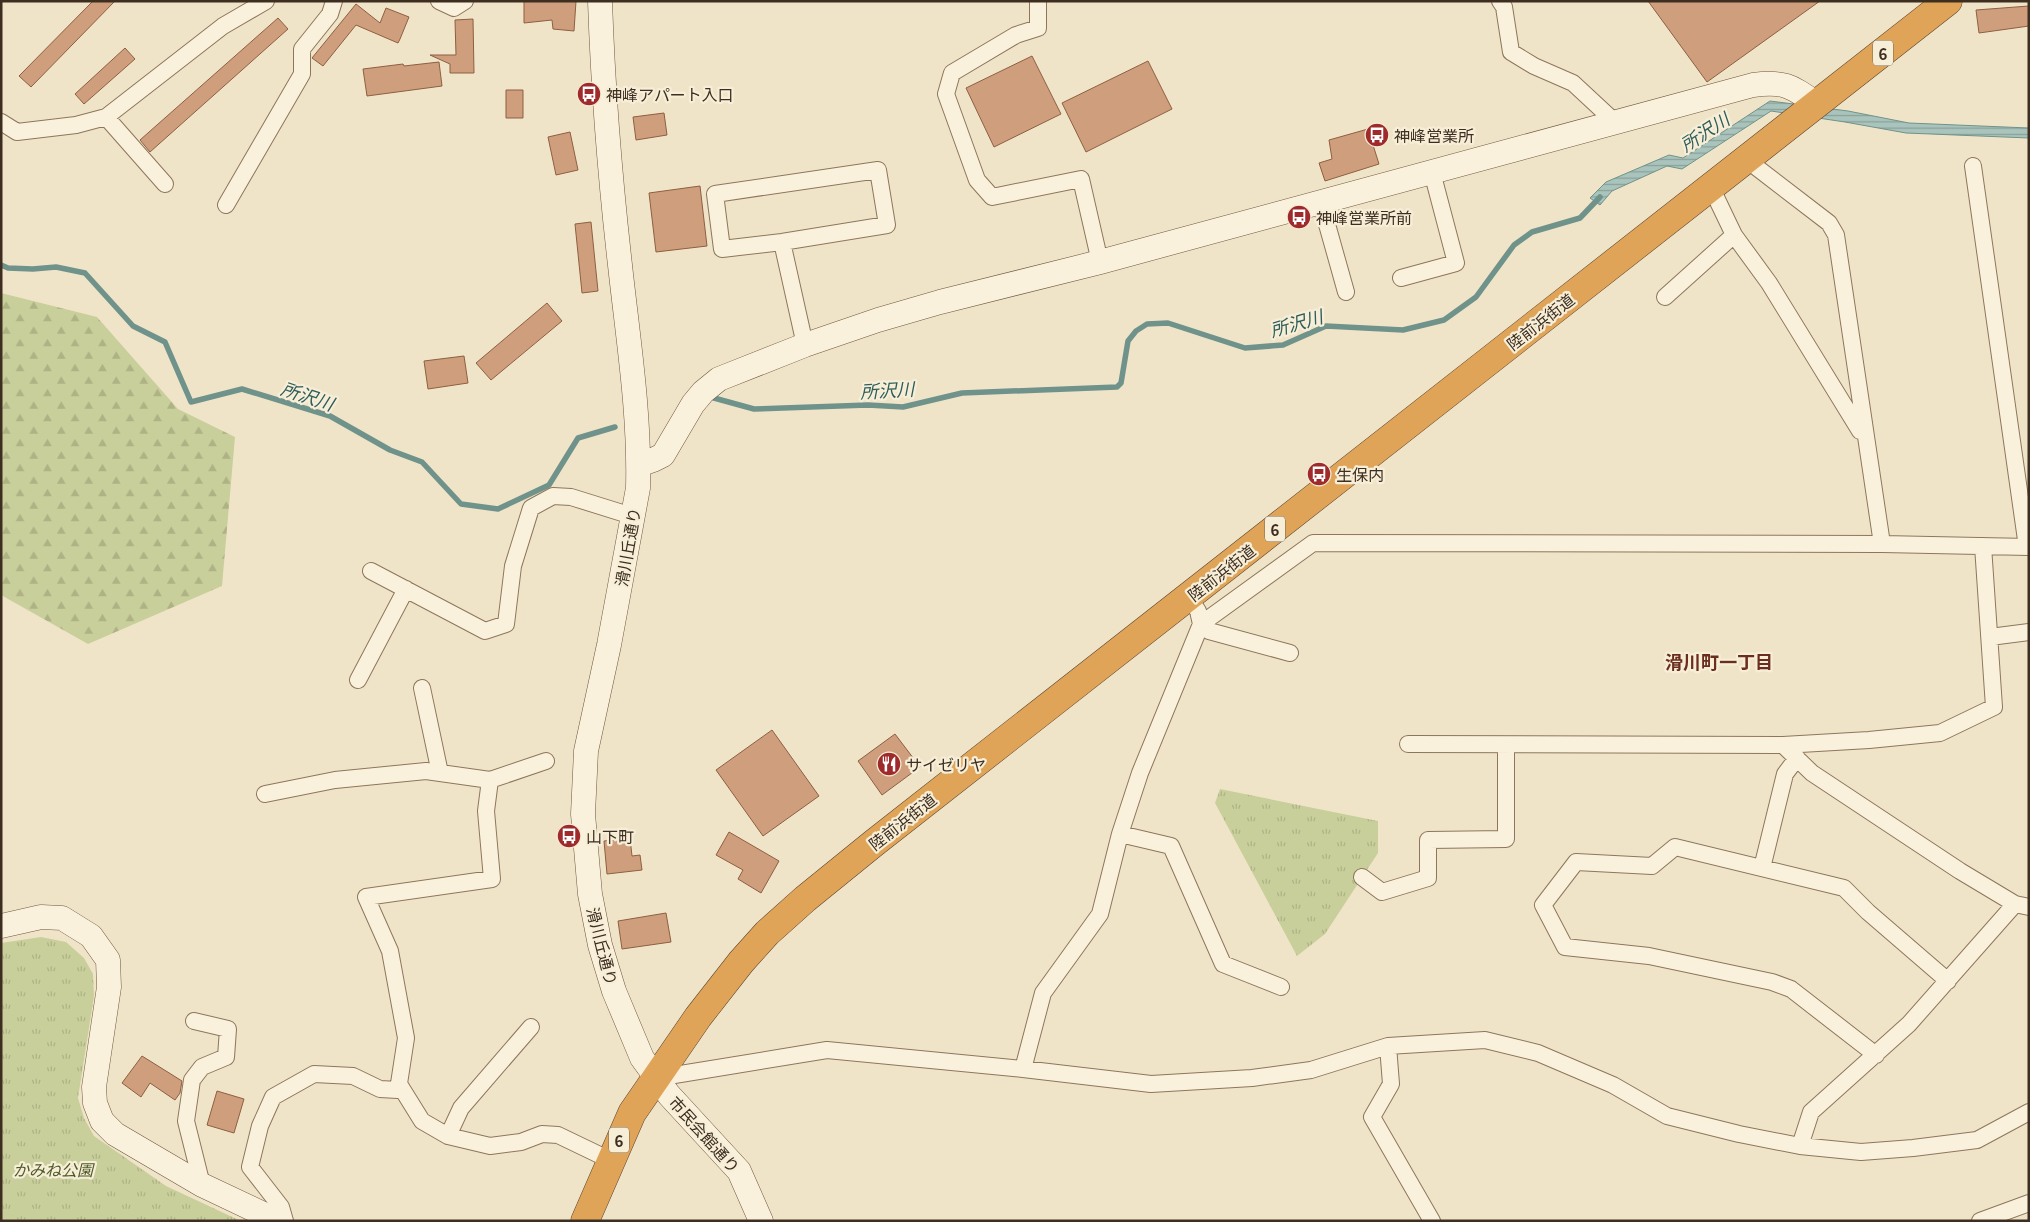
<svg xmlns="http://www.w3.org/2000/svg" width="2030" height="1222" font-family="Georgia,'Noto Sans JP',serif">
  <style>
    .forest { fill: url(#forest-firs) }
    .park { fill: url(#park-tufts) }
    .water { fill: url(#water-rules); stroke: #6f938a }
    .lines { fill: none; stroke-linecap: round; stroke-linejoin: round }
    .stream { stroke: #6f938a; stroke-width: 5.5 }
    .building { fill: #cf9f7d; stroke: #8d5f41 }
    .street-casing { stroke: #8d765c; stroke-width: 18 }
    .secondary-casing { stroke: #6f573f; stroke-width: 25 }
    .highway-casing { stroke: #5b4430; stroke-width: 29 }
    .street { stroke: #faf1dc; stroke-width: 16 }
    .secondary { stroke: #faf1dc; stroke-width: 24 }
    .highway { stroke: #e0a458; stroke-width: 28 }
    .labels { text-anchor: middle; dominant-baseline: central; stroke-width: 4.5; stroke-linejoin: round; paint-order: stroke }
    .shield { fill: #f7eed8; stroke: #756857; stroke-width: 1 }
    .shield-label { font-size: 15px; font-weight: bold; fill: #3d2e20 }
    .poi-label { font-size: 16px; fill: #3d2e20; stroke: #f7eed8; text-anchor: start }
    .street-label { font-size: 16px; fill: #3d2e20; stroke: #f7eed8 }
    .park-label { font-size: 16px; font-style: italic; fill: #4d5a26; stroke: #f7eed8 }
    .water-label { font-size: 18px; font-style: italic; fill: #2f5d5a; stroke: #f7eed8 }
    .neighbourhood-label { font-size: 18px; font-weight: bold; fill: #6b2e1e; stroke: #f7eed8 }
  </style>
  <defs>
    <pattern id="forest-firs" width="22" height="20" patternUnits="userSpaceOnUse" patternTransform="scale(1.25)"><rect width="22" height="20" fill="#c9cf9b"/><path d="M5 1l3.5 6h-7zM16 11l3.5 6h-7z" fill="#aeb285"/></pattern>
    <pattern id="park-tufts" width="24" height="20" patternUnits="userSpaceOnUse" patternTransform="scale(1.25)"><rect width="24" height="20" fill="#c9cf9b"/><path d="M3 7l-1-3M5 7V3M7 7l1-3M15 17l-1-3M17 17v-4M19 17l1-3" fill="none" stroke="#aeb285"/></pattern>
    <pattern id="water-rules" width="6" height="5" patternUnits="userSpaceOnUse" patternTransform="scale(1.25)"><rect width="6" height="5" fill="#a9c4bc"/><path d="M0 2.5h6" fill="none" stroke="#8ba098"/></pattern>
  </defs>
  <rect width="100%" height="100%" fill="#f0e4c8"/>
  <path class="forest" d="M1 293 97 317 178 409 235 437 222 586 88 644 1 595Z"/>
  <path class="park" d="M1220 789 1378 821V853L1325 934 1297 956 1215 803Z
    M41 937 66 942 84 958 93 974 94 996 78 1098 84 1118 94 1136 166 1186 241 1221H1V943Z"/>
  <path class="water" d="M1770 101 1848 111 1909 123 2029 128V138L1906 133 1845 122 1771 111 1682 169 1667 166 1612 191 1600 205 1590 198 1606 182 1669 155 1683 158Z"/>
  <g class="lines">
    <path class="stream" d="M1 265 8 268 33 269 56 267 85 273 133 326 165 342 191 402 242 389 330 416 390 450 422 462 461 504 498 509 549 485 578 438 615 427
      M714 398 754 409 868 405 903 407 962 393 1117 387 1121 383 1128 341 1136 331 1147 324 1168 323 1245 348 1283 345 1326 326 1403 330 1444 320 1476 297 1514 245 1532 232 1580 218 1600 197"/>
  </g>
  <path class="building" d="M93 1H115L31 87 19 76Z
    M524 1H576L574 31 553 29 552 20 524 23Z
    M1648 1H1820L1707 82Z
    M356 4 380 23 386 8 409 17 400 39 398 43 356 25 323 66 312 58Z
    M2029 6V26L1979 33 1976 10Z
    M278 18 288 29 150 152 140 140Z
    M473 19 474 73H450V64L430 55H456L455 20Z
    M125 48 135 59 84 104 75 94Z
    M1032 56 1061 114 994 147 966 88Z
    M1148 61 1172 109 1086 152 1062 103Z
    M439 62 442 86 367 96 363 69 403 64 404 66Z
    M506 90H523V118H506Z
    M664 113 667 135 636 140 633 117Z
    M1368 129 1379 164 1325 181 1319 163 1332 159 1329 140Z
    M570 132 578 170 556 175 548 137Z
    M700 186 707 246 656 252 649 193Z
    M591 222 598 291 582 293 575 224Z
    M547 303 562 321 491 380 476 363Z
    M464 356 468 383 428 389 424 361Z
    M772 730 819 796 763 836 716 770Z
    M895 734 920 767 882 795 858 761Z
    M729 832 779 861 761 893 738 879 743 870 716 855Z
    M630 838 632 856 640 855 642 870 607 874 604 841Z
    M666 913 671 942 622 949 618 921Z
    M142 1056 182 1081 180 1093 175 1100 150 1083 141 1097 122 1083Z
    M217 1091 244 1099 234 1133 207 1125Z"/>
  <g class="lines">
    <g class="street-casing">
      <path id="street" d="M439 1 454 8 465 1
        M1038 1V28L1016 35 952 73 946 94 977 180 992 197 1081 179 1100 262
        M1500 1 1504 7 1511 52 1534 66 1573 83 1615 122
        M106 117 165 184
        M1 122 17 132 76 125 106 117 223 26 266 1
        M1747 160 1829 223 1836 235 1882 544
        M1973 166 2027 547
        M878 170 887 225 782 242 722 249 715 194Z
        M1711 187 1734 235
        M1321 203 1346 292
        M226 205 302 74V49L330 14 334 1
        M782 242 805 345
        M1401 278 1456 263 1432 172
        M1665 297 1734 235 1769 283 1860 431
        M371 571 485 631 506 624 513 566 531 508 553 496 571 497 632 516
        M1990 637 2029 632
        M1290 653 1209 631 1201 624 1313 543 1882 544 2029 547
        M358 680 406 589
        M422 688 440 773
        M1408 744 1783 745 1812 773 1960 871 2015 904 2029 907
        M1783 745 1869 740 1940 733 1994 707 1983 546
        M265 794 335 780 426 771 490 780
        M1120 834 1171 846 1223 964 1281 987
        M1762 868 1785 774 1797 758
        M1362 877 1382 892 1428 878V840L1506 839V745
        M194 1021 228 1029 226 1057 202 1067 192 1080 186 1121 202 1185
        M1388 1046 1391 1084 1372 1117 1432 1221
        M1876 1055 1791 989 1772 982 1649 956 1565 947 1543 905 1576 862 1652 866 1675 847 1844 888 1868 912 1948 981
        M1023 1069 1043 993 1100 914 1120 834 1140 773 1201 624 1198 611 1189 597
        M656 1078 827 1050 1023 1069 1151 1084 1252 1078 1311 1070 1388 1046 1485 1040 1538 1053 1613 1085 1667 1116 1739 1134 1800 1146 1861 1152 1913 1148 1977 1140 2029 1112
        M399 1084 422 1121 448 1136 490 1146 521 1142 542 1134 558 1135 610 1160
        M448 1136 461 1108 531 1027
        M1800 1146 1811 1112 1909 1024 2015 904
        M285 1221 281 1207 250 1167 260 1126 273 1097 314 1074 353 1076 380 1089 398 1090 406 1038 390 951 366 897 492 879 486 811 490 780 546 761
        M1980 1221 2029 1203"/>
    </g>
    <g class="secondary-casing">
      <path id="secondary" d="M600 1C603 90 610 177 620 265 628 339 640 413 638 488L609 645 586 751 583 814 590 894 600 945 614 991 642 1058 669 1095 739 1171 761 1221
        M639 465 653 460 663 455 693 404 703 392 719 379 805 345 878 320 940 302 1100 262 1753 85C1785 81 1791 86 1817 104
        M1 926 41 917 62 918 91 936 108 960 109 987 94 1087 95 1103 102 1121 115 1134 202 1185 278 1221"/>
    </g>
    <g class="highway-casing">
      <path id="highway" d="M585 1221 632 1113 698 1017 741 962 767 933 805 899 874 843 1948 1"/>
    </g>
    <use href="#street" class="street"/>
    <use href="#secondary" class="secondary"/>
    <use href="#highway" class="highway"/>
  </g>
  <defs>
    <g id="bus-disc" transform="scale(1.25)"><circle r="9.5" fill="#9e2a2b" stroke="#f7eed8"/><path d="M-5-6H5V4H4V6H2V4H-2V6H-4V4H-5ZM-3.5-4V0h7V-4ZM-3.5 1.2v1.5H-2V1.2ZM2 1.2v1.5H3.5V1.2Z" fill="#fff"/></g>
    <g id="restaurant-disc" transform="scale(1.25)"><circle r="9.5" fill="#9e2a2b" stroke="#f7eed8"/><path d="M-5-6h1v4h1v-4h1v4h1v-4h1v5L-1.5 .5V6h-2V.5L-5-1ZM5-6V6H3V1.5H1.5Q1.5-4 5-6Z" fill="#fff"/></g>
  </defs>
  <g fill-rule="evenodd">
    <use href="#bus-disc" x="589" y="94"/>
    <use href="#bus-disc" x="1377" y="135"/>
    <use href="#bus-disc" x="1299" y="217"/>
    <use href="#bus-disc" x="1319" y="474"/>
    <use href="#restaurant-disc" x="889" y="764"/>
    <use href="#bus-disc" x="569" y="836"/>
  </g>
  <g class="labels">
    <g class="shield">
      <rect x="1873" y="40.5" width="20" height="25" rx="4"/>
      <rect x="1265" y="516.5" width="20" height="25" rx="4"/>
      <rect x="609" y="1127.5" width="20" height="25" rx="4"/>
    </g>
    <g class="shield-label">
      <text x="1883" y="53">6</text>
      <text x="1275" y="529">6</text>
      <text x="619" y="1140">6</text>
    </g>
    <g class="poi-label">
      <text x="606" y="94">神峰アパート入口</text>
      <text x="1394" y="135">神峰営業所</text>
      <text x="1316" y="217">神峰営業所前</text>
      <text x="1336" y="474">生保内</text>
      <text x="906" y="764">サイゼリヤ</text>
      <text x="586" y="836">山下町</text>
    </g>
    <g class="street-label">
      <text transform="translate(1540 321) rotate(-38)">陸前浜街道</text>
      <text transform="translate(627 547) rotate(-80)">滑川丘通り</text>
      <text transform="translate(1221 572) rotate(-38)">陸前浜街道</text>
      <text transform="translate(902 821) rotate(-38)">陸前浜街道</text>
      <text transform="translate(603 946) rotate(76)">滑川丘通り</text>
      <text transform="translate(705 1134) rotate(48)">市民会館通り</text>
    </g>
    <g class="park-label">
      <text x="53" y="1169">かみね公園</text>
    </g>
    <g class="water-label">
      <text transform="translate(1704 131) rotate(-33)">所沢川</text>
      <text transform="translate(1296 322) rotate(-16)">所沢川</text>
      <text transform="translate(887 389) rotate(-3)">所沢川</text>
      <text transform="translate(308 395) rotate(18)">所沢川</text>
    </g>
    <g class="neighbourhood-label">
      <text x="1719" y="661">滑川町一丁目</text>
    </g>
  </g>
  <rect width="2030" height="1222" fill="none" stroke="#3d2e20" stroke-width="5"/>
</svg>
